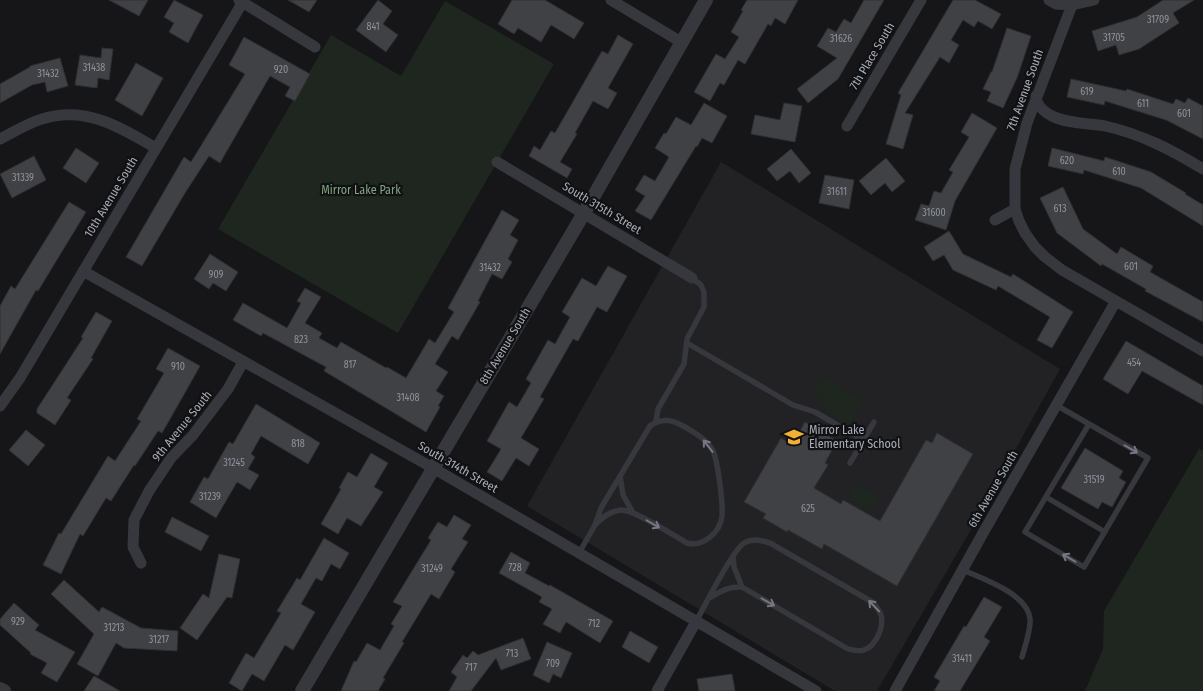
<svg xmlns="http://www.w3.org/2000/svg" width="1203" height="691" font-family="'Fira Sans Condensed',sans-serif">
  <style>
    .built { fill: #222225 }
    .green { fill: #1e261f }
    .building { fill: #404145; stroke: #303034 }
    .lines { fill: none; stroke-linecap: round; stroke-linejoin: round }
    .service { stroke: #37383d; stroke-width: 5.5 }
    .minor { stroke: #37383d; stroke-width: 11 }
    .tertiary { stroke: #37383d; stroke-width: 14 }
    .oneway { stroke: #757881 }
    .labels { text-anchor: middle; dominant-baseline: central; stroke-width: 4.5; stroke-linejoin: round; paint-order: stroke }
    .number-label { font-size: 10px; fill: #8e929b }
    .street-label { font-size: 12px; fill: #a8adb8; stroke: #111113 }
    .park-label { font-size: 12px; fill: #7fa381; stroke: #111113 }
    .poi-label { font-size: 12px; fill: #a8adb8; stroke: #111113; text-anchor: start }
  </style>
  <rect width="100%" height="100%" fill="#161618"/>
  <path class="built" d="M721 162 1060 369 969 533 877 691H835L527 506Z"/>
  <path class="green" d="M445 1 554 64 398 333 218 229 331 35 401 76Z
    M822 376 864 401 849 425 826 412 823 399 817 395 815 388Z
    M1199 449 1203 451V691H1085L1103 649 1104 611Z
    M855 484 879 498 871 511 848 497Z"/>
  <path class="building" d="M109 0H148L139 16Z
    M174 0 203 15 188 43 169 32 174 23 164 17Z
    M288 0H317L309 12Z
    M378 0 392 11 383 24 398 35 386 52 356 30Z
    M512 0H545L584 23 574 39 551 25 541 42 518 28 514 34 498 24Z
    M747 0H798L785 24 775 18 771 26 768 24 745 64 738 60 724 85 720 83 710 101 694 92 716 54 725 59 739 37 731 32 743 11 741 10Z
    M864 0H884L838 79 808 103 797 89 837 58 817 46 828 28 836 32 844 19 851 23Z
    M953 0H975L1001 14 992 29 978 21 974 27 963 20 951 40 959 45 949 63 940 57 905 113 913 115 903 149 886 144 901 95 898 93Z
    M1163 0H1194L1173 13 1179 23 1139 49 1119 55 1116 45 1098 51 1092 31 1137 17Z
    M1007 28 1031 36 1017 78 1003 108 987 101 991 92 983 89 991 72H992Z
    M618 35 633 44 608 88 617 93 608 109 593 101 575 133 577 134 560 162 572 169 567 178 529 156 534 146 540 150 551 131 555 133 602 51 608 54Z
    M244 37 310 74 295 101 285 96 290 87 270 76 220 163 209 156 185 193 142 266 126 257 184 157 191 162 245 74 229 65Z
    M102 48 113 49 109 80 98 78 97 88 75 85 80 55 101 58Z
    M60 58 68 86 47 92 45 82 32 85 0 103V84L30 67V66Z
    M136 63 163 78 142 116 115 100Z
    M1071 79 1126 91 1127 89 1173 104 1176 99 1185 103 1188 98 1203 106V139L1166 120 1105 101 1104 105 1067 97Z
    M704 103 727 116 712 143 702 138 697 147 696 146 651 220 635 211 645 196 635 190 644 175 655 181 669 157 655 148 664 133 666 134 676 117 691 125Z
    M784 103 802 106 795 142 751 134 755 115 780 120Z
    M972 113 997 128 955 201 946 230 915 220 921 204 929 206 934 191 941 193 953 172 949 170 969 137 961 132Z
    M76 148 99 163 86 183 63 168Z
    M1052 148 1104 161 1105 157 1151 172 1186 193 1185 194 1203 205V226L1141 188 1084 170 1083 174 1048 166Z
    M791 149 811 173 799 183 790 171 777 181 767 169Z
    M34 156 46 180 12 198 0 174Z
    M886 158 905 181 892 192 885 183 871 195 859 181Z
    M825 175 854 180 849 209 819 203Z
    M1063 187 1083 229 1117 254 1121 247 1153 266 1150 272 1203 302V322L1145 291 1146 289 1102 264 1101 266 1057 233 1040 198Z
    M69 202 86 212 38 291 36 290 0 354V306L11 286 15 289Z
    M502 210 519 220 510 235 518 240 508 259 512 262 502 279 492 274 478 301 480 302 458 340 452 336 435 364 448 372 436 391 444 396 438 406 440 407 426 432 324 371 326 367 263 333 261 336 233 320 243 303 287 328 301 303 297 301 305 288 321 297 305 323 322 333 319 338 337 348 341 342 386 368 387 367 406 378 429 339 435 343 454 312 448 308Z
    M949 231 963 254 1011 277 1013 274 1073 312 1052 348 1037 340 1050 317 998 286 996 290 953 270 944 255 933 261 924 247Z
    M210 254 238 272 226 291 213 283 209 289 194 279Z
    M608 266 627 276 607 312 597 307 578 341 573 339 540 397 544 399 521 438 539 449 529 466 516 458 502 481 487 472 501 449 487 441 509 402 517 407 531 383 526 379 548 340 555 344 570 317 562 312 582 278 596 286Z
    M96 312 112 321 91 358 93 359 67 398 71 400 55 425 37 413V409L83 338 81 337Z
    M1126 341 1203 386V405L1142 371 1128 394 1103 379Z
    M168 348 200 366 182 398 162 433 158 431 135 466 134 465 111 501 106 498 83 536 80 534 61 574 43 565 59 533 61 534 108 456 115 461 141 421 137 419 164 373 156 369Z
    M256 404 320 443 308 464 261 436 251 454 255 457 248 469 259 475 250 490 237 482 216 518 190 502 204 477 208 479 229 442 233 444Z
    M805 422 837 441 825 463 828 465 814 488 841 504 843 500 880 521 926 440 932 443 937 433 973 454 897 586 824 544 822 549 788 530 787 532 763 518 766 514 744 502 781 438 792 445Z
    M26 430 45 445 28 466 9 450Z
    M1085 448 1123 471 1119 478 1126 482 1112 507 1102 502 1098 509 1061 488Z
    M371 453 388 463 374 487 383 492 361 526 347 518 338 534 321 524 341 489 339 488 348 472 357 477Z
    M454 515 471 525 462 539 468 542 451 569 455 572 439 599 431 594 402 642 404 643 383 678 385 679 378 691H341L354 661 356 662 367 643 380 650 394 626 391 624 402 606 393 602 431 540 428 538 438 522 447 527Z
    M172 517 209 536 201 551 165 532Z
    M324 538 349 553 340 569 331 564 322 581 316 578 301 604 315 612 293 650 285 645 264 681 252 674 242 691 229 683 246 653 254 658 281 613 277 611 297 578 300 580Z
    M511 552 530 563 525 573 549 586 550 585 613 621 600 643 566 622 560 633 543 624 552 609 539 602 542 597 499 573Z
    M219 554 240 559 232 598 227 597 197 640 180 628 203 594 209 598Z
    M64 580 99 612 102 607 141 628 178 631 177 651 124 648 116 643 98 676 77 664 94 634 51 594Z
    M984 597 1002 607 984 637 990 641 960 691H934L940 681 934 677 964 626 966 627Z
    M14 603 39 625 35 630 75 652 57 682 41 673 47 663 30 654 31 653 0 625V619Z
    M630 631 658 647 649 663 622 647Z
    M523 638 531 659 501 670 496 658 471 691H449L457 677 451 672 463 655 467 658 473 651 478 655Z
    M547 642 572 653 561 678 553 674 549 683 533 675Z
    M732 674 735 691H699L697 679Z
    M94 676 120 691H84Z"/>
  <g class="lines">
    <path class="service" d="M687 343 793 405 815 412 863 440
      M1056 405 1148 458 1084 567 1025 532 1089 424
      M656 421 658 409 684 364 687 339 704 307V292L701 285 692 278
      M850 463 874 422
      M620 476 623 495 632 511
      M1046 497 1105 532
      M579 553 595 525 601 508 650 426C662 417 673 420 685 427 695 433 706 439 712 449 718 459 723 504 722 516 720 533 703 547 687 543 674 536 634 509 621 510 610 511 603 517 595 525
      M733 556 734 567 742 587
      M963 570C983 579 1028 594 1030 619 1031 630 1025 646 1022 657
      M697 620C705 605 732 551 744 543 752 538 761 540 770 543L872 602C876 606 879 609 881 615 884 627 876 646 864 650 858 652 853 650 848 649L742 587C728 586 720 592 709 598"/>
    <path class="minor" d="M239 0 315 47
      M611 0 681 42
      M1049 0 1056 4 1072 5
      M1094 0 1072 5 1027 123 1015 169V209L1019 221 1025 233 1035 247 1045 257 1062 270 1203 351
      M1036 96C1036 105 1044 112 1052 116 1068 124 1088 123 1105 126 1141 134 1172 150 1203 169
      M847 126 921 0
      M0 139C14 132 28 123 42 119 85 105 120 127 156 148
      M497 162 692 278
      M995 220 1015 209
      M83 271 433 468 816 691
      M0 406 20 378 244 0
      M141 563 133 547 134 520 149 491 171 458 193 435 228 389 243 362
      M657 691 697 620
      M895 691 983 533 1116 301"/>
    <path class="tertiary" d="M0 689 4 691
      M302 691 584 213 706 0"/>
  </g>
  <defs><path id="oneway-shaft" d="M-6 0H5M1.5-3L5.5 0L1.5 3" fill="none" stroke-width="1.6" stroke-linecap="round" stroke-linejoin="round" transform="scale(1.25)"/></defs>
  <g class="oneway">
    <use href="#oneway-shaft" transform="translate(708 446) rotate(-128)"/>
    <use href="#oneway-shaft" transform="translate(1131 449) rotate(30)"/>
    <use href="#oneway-shaft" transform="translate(653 524) rotate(30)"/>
    <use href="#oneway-shaft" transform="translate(1069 558) rotate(-150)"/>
    <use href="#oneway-shaft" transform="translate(768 602) rotate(30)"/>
    <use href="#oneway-shaft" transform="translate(874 606) rotate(-134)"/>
  </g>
  <defs>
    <g id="school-bare" transform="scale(1.5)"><path d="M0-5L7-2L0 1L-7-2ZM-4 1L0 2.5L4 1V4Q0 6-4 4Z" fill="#f2b134" stroke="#111113" stroke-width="2.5" paint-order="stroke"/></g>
  </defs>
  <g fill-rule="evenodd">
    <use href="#school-bare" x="794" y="437"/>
  </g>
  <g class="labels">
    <g class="number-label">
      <text x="1158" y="20">31709</text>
      <text x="373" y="27">841</text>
      <text x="1114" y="38">31705</text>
      <text x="841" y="39">31626</text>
      <text x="94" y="68">31438</text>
      <text x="281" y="70">920</text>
      <text x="48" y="74">31432</text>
      <text x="1087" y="92">619</text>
      <text x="1143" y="104">611</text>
      <text x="1184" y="114">601</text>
      <text x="1067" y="161">620</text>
      <text x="1119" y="172">610</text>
      <text x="23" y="178">31339</text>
      <text x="837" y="192">31611</text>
      <text x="1060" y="209">613</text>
      <text x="934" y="213">31600</text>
      <text x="1131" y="267">601</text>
      <text x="490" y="268">31432</text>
      <text x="216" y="275">909</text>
      <text x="301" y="340">823</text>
      <text x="1134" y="363">454</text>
      <text x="350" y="365">817</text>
      <text x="178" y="367">910</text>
      <text x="408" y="398">31408</text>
      <text x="298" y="444">818</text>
      <text x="234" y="463">31245</text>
      <text x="1094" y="480">31519</text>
      <text x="210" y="497">31239</text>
      <text x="808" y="509">625</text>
      <text x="515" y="568">728</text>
      <text x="432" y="569">31249</text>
      <text x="18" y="622">929</text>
      <text x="594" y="624">712</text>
      <text x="114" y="628">31213</text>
      <text x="159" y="640">31217</text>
      <text x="512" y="654">713</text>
      <text x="962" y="659">31411</text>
      <text x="553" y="664">709</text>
      <text x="471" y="668">717</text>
    </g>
    <g class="street-label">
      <text transform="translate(872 56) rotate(-59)">7th Place South</text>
      <text transform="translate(1025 90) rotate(-70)">7th Avenue South</text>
      <text transform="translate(111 197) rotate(-59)">10th Avenue South</text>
      <text transform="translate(602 208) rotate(31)">South 315th Street</text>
      <text transform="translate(505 346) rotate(-59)">8th Avenue South</text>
      <text transform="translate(182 426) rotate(-51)">9th Avenue South</text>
      <text transform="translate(458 467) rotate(30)">South 314th Street</text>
      <text transform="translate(993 489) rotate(-60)">6th Avenue South</text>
    </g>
    <g class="park-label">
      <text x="361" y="190">Mirror Lake Park</text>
    </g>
    <g class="poi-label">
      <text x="809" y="430">Mirror Lake<tspan x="809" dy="14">Elementary School</tspan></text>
    </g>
  </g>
</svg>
